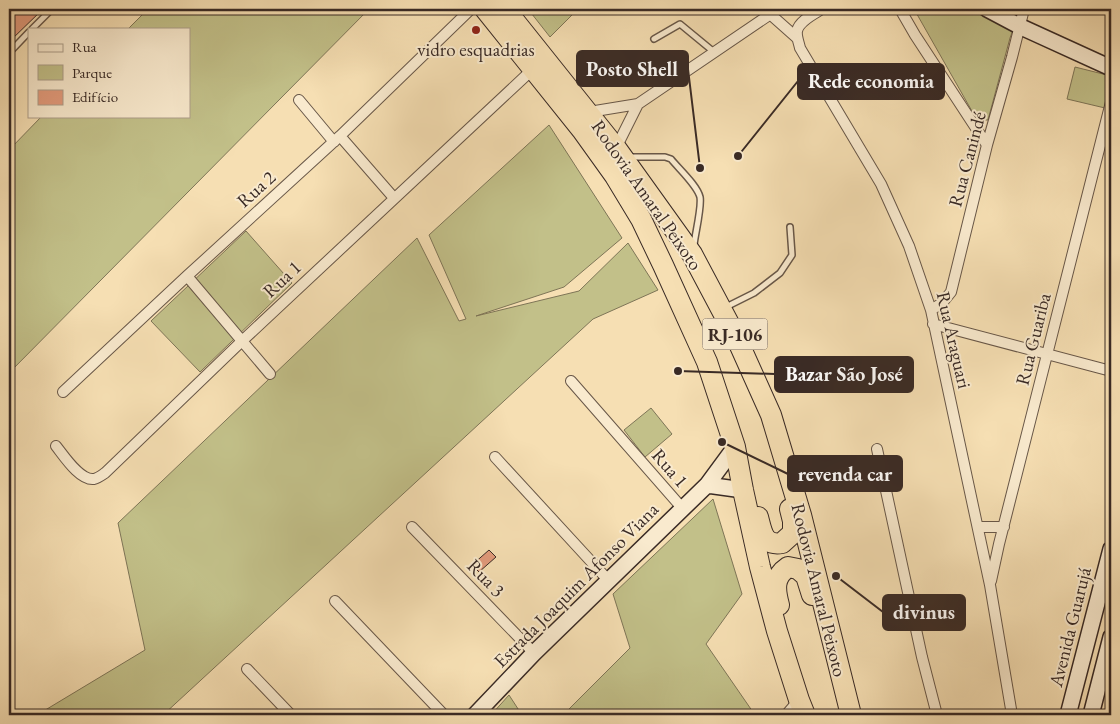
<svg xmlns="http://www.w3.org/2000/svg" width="1120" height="724" font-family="'EB Garamond',serif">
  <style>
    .green { fill: #c2c089; stroke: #7e7557 }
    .building { fill: #e39b7c; stroke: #392a25 }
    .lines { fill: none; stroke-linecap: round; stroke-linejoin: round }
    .lane-casing { stroke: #685748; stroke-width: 8 }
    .street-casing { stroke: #685748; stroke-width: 12 }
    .secondary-casing { stroke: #392a25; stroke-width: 18 }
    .highway-casing { stroke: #392a25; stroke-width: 22 }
    .lane { stroke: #f9eace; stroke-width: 5 }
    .street { stroke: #f9eace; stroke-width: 10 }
    .secondary { stroke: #f9eace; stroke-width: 15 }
    .highway { stroke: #f6dfb3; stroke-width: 20 }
    .poi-dot { fill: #8f2418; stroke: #f9eace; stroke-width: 2 }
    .labels { text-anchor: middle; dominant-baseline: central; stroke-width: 4; stroke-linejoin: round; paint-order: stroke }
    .shield { fill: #f9eace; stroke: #736458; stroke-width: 1 }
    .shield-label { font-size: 18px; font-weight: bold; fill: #392a25 }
    .poi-label { font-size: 19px; fill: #392a25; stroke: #f9eace }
    .street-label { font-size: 19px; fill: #392a25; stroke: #f9eace }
    .leader { fill: none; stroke: #392a25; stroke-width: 2 }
    .callout-dot { fill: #392a25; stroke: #f9eace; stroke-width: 2 }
    .callout { fill: #392a25; stroke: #392a25; stroke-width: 2 }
    .callout-label { font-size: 20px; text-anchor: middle; font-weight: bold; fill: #fff }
  </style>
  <rect width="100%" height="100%" fill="#f6dfb3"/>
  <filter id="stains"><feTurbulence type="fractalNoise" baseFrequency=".004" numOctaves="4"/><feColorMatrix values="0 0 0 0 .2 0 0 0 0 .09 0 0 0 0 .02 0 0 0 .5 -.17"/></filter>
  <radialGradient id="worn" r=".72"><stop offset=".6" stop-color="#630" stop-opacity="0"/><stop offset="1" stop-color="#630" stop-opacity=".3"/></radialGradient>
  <path class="green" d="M148 9H369L9 373V150L42 116H189V29H128Z
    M528 9H578L550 37Z
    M914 9H973L1013 30 1010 38 988 120H977Z
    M1075 67 1111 76V81L1105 108 1067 99Z
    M549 125 622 238 564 287 476 316 579 291 628 243 658 290 593 319 163 715H37L145 650 118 523 417 238 459 321 466 319 429 235Z
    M246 231 292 283 200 372 151 321Z
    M651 408 672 434 645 457 624 430Z
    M713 499 742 594 706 644 755 715H563L630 648 613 594Z
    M509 695 522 715H491Z"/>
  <path class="building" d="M9 9H43L9 42Z
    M489 550 496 557 479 572 472 565Z"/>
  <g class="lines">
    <g class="lane-casing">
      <path id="lane" d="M32 29 52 9
        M654 39 680 24 714 52
        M9 53 29 32
        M628 157H665L671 159C679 169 697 185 700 197 702 207 695 234 694 245
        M724 308 754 293 780 273 792 255 790 227"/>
    </g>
    <g class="street-casing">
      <path id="street" d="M822 9C814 14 799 21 797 31 796 36 799 43 800 48L881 184 909 246 931 310 990 585 1012 715
        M900 9 915 35 987 145
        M767 10 770 14 797 38
        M299 100 334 142
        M589 112 638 104 778 9
        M340 136 394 198
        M616 148 638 104
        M187 276 270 374
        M931 310 942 303 951 292 987 145 1012 57 1024 9
        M933 324 1111 371
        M571 381 683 509
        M63 392 187 276 340 136 471 9
        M56 446C64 456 80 481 94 479 98 478 102 475 105 473L242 341 533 69
        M877 449 922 657 937 715
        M495 457 609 581
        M412 527 534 653
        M978 527H1004
        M991 581 999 544 1111 102
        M335 601 444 715
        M247 669 291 715
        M786 715 799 700"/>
    </g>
    <g class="secondary-casing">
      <path id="secondary" d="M987 9 1019 26 1111 68
        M707 485 743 490
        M475 715 534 653 707 485 735 447
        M1068 715 1111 549
        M1091 715 1111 637"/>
    </g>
    <g class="highway-casing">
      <path id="highway" d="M485 9 582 130 615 176 641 219 663 265 707 362 735 447 743 490 760 567 777 631 799 700 805 715
        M505 9 616 148 692 254 736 337 771 415 801 515 851 715
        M758 517C762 532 763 546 782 543L793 533V521L790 509
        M779 605C775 590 773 577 788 567L798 569 806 576 812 595"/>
    </g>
    <use href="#lane" class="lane"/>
    <use href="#street" class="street"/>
    <use href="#secondary" class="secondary"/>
    <use href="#highway" class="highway"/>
  </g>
  <circle class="poi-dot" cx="476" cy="30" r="5"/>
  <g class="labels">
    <rect class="shield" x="702.5" y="318.5" width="65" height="31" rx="4"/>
    <g class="shield-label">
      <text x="735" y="334">RJ-106</text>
    </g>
    <g class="poi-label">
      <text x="476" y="49">vidro esquadrias</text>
    </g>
    <g class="street-label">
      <text transform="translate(967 159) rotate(-75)">Rua Canindé</text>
      <text transform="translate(256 189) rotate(-42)">Rua 2</text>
      <text transform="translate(647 195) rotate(55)">Rodovia Amaral Peixoto</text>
      <text transform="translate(282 279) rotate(-43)">Rua 1</text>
      <text transform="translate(1033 339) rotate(-76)">Rua Guariba</text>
      <text transform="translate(954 340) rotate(77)">Rua Araguari</text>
      <text transform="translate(670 468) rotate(49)">Rua 1</text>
      <text transform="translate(486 578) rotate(46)">Rua 3</text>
      <text transform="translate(576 585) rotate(-45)">Estrada Joaquim Afonso Viana</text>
      <text transform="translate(819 590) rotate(76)">Rodovia Amaral Peixoto</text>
      <text transform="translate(1070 627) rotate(-76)">Avenida Guarujá</text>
    </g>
  </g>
  <path class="leader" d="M700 168L688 69M738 156L798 81M678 371L775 374M722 442L788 474M836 576L883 612"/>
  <g class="callout-dot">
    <circle cx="700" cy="168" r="5"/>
    <circle cx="738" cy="156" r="5"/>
    <circle cx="678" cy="371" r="5"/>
    <circle cx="722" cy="442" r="5"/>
    <circle cx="836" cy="576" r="5"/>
  </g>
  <g class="callout">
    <rect x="577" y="51" width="111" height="35" rx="5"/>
    <rect x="798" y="64" width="146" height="35" rx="5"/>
    <rect x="775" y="357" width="138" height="35" rx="5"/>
    <rect x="788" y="456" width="114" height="35" rx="5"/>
    <rect x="883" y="595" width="82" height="35" rx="5"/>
  </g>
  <g class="callout-label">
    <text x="632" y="76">Posto Shell</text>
    <text x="871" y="88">Rede economia</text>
    <text x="844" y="381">Bazar São José</text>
    <text x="845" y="481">revenda car</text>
    <text x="924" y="619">divinus</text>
  </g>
  <rect width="1120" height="724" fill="none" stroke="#f6dfb3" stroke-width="30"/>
  <rect x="10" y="10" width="1100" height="704" fill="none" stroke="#392a25" stroke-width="2.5"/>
  <rect x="15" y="15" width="1090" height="694" fill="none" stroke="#392a25"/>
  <rect x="28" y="28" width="162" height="90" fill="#f9eace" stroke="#ac9d8a"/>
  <rect x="38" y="44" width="25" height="8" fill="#f9eace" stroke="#ac9d8a"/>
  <text x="72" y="52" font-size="15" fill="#392a25">Rua</text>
  <rect x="38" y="65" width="25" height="15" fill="#c2c089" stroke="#ac9d8a"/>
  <text x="72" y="78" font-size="15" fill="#392a25">Parque</text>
  <rect x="38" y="90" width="25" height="15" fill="#e39b7c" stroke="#ac9d8a"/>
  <text x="72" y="102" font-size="15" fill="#392a25">Edifício</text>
  <rect width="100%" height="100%" filter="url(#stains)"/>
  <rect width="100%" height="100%" fill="url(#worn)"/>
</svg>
